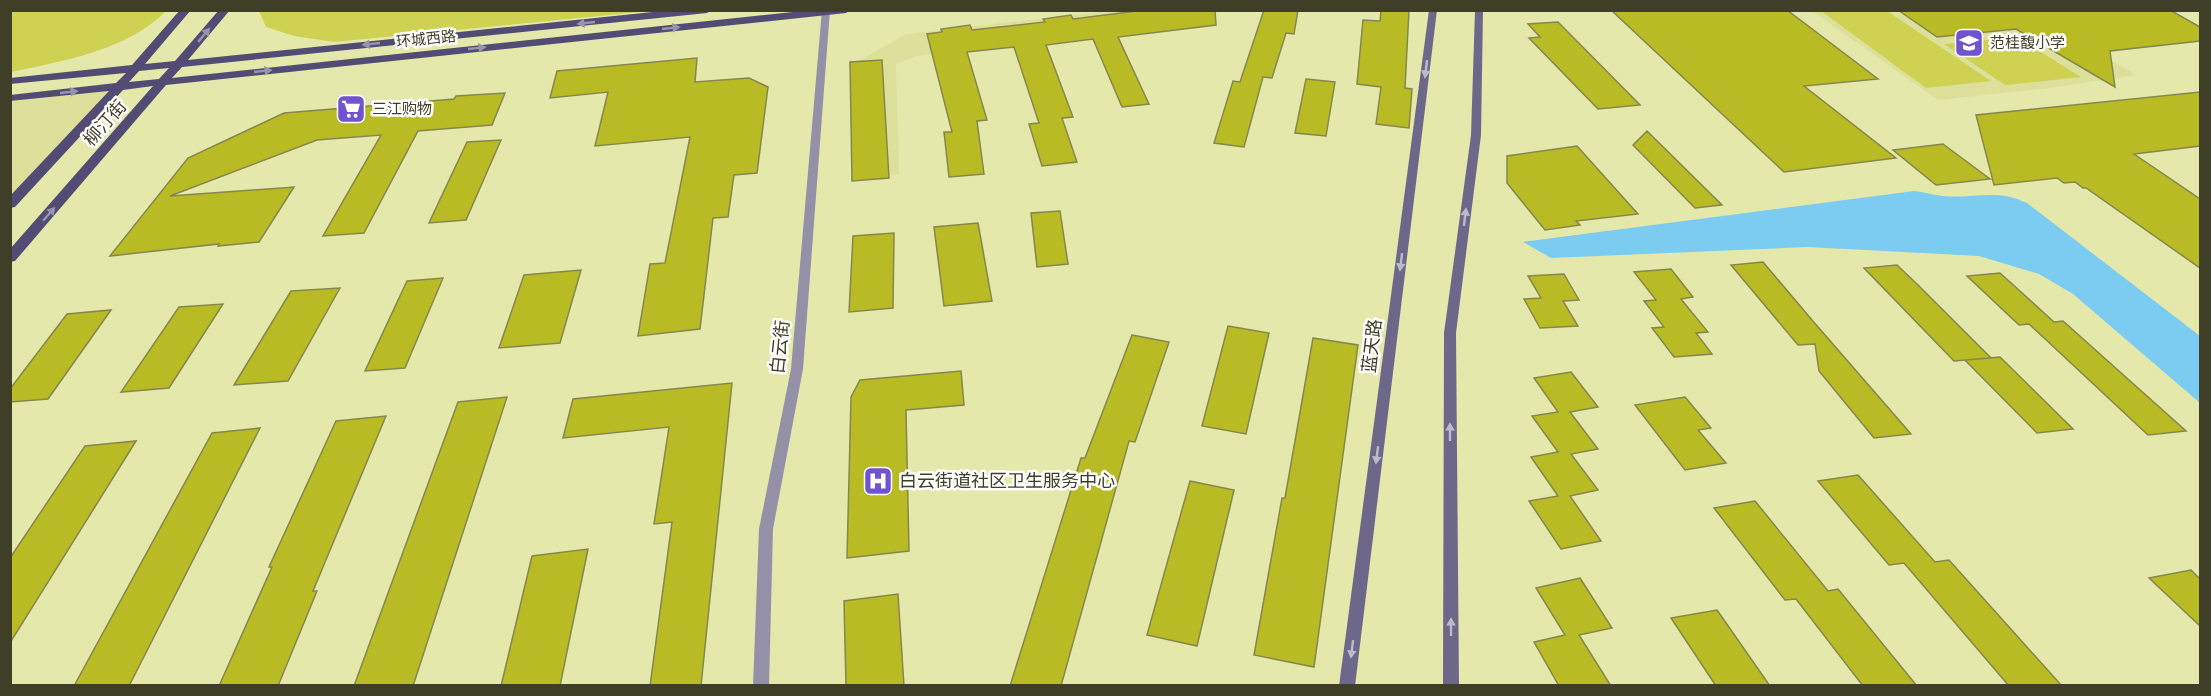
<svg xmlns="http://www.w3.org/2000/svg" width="2211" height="696" font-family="'Crimson Pro','Noto Sans SC',serif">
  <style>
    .built { fill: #dce09b }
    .green { fill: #ced152 }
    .water { fill: #7cccf2 }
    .building { fill: #b9bb25; stroke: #85874e; stroke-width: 1.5 }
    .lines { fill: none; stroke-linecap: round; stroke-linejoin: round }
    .street { fill: #9390a8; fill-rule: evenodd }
    .secondary { fill: #6d688a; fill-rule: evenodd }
    .primary { fill: #524c75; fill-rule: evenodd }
    .oneway { fill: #9794ac }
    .oneway2 { fill: #bdbbca }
    .labels { text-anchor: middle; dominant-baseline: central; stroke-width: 5; stroke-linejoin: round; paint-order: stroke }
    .far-street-label { font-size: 15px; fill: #3e3f26; stroke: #fff }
    .far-poi-label { font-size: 15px; fill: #3e3f26; stroke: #fff; text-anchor: start }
    .street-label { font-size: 18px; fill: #3e3f26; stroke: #fff }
    .poi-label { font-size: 18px; fill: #3e3f26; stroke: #fff; text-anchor: start }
  </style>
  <rect width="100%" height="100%" fill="#e5e8ab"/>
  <path class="built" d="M1117 10 1174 11 1184 25 916 56 896 64 899 174 855 177 857 62 906 34Z
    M1812 11H2026L2136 75 2050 88 1938 100Z
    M109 91 11 196V101Z"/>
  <path class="green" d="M10 11 11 10 166 11C128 50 63 61 11 72Z
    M259 11H650L334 42 294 36 266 27Z
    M1821 11H1887L1991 81 1926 88Z
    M2017 37 2081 77 2005 85 1944 44Z"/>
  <path class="water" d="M1914 191C1924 192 1933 195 1943 196 1974 199 1996 188 2027 203L2200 336V403L2073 294 2039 274 1979 256 1808 247 1551 258 1523 242Z"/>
  <path class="building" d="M1145 10H1215L1216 25 1118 37 1149 104 1122 107 1093 39 1046 45 1073 117 1062 118 1077 162 1042 166 1029 124 1039 123 1014 47 967 52 987 120 977 121 984 174 949 177 944 132H952L927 34 942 32 941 29 970 25 972 30 1045 22 1043 19 1071 15 1073 19Z
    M1264 10H1298L1294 34 1286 33 1272 78 1263 77 1244 147 1214 143 1233 81 1240 82Z
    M1381 10H1409L1405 88 1412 89 1409 128 1376 124 1381 87 1357 84 1363 20 1380 21Z
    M1611 10H1787L1878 79 1804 86 1896 158 1784 172Z
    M1898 10H2170L2200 27V41L2110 51 2115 87 2016 29 1937 37Z
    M1558 22 1640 105 1598 109 1529 38 1540 37 1528 24Z
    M697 58 695 82 749 78 768 87 757 173 734 175 728 217 713 218 700 329 638 336 650 264 665 263 690 137 595 146 608 92 550 98 557 71Z
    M882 60 889 178 852 181 850 62Z
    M1306 79 1335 82 1326 136 1295 133Z
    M2200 92V146L2134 154 2200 199V268L2086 188H2083L2075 182 2064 183 2057 178 1994 185 1976 115Z
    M505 93 492 125 418 131 364 233 323 236 381 135 317 140 170 196 294 187 259 242 218 246 219 244 110 256 188 158 284 113 454 99 456 96Z
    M1647 131 1722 205 1695 208 1633 145Z
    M501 140 466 220 429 223 467 142Z
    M1943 144 1990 179 1936 185 1893 150Z
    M1577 146 1638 214 1576 221 1580 225 1545 230 1507 183V156Z
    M1060 211 1068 264 1037 267 1031 213Z
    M978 223 992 301 944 306 934 227Z
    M894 233 893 308 849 312 853 236Z
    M1763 262 1812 320 1911 434 1874 438 1819 371 1815 344 1798 345 1731 265Z
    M1897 265 1917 284 1991 358 1954 361 1864 268Z
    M1671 269 1693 297 1681 299 1708 332 1696 333 1712 354 1674 357 1652 328 1664 327 1644 301 1656 300 1634 272Z
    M581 270 560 343 499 348 524 275Z
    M2000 273 2054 322 2063 321 2186 431 2148 435 2029 324 2019 325 1967 276Z
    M1564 274 1579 300 1563 301 1578 326 1540 328 1524 299 1541 298 1528 276Z
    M443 278 405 368 365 371 407 281Z
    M340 288 288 381 234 385 291 291Z
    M223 304 169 388 121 392 179 307Z
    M111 310 48 399 10 402V389L67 314Z
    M1228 326 1269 333 1246 434 1202 426Z
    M1132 335 1169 342 1135 442 1129 441 1061 686H1010L1081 458H1085Z
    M1313 338 1358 345 1314 667 1254 655 1282 498H1285Z
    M2000 357 2073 429 2037 433 1965 360Z
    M961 371 964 405 906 410 909 551 847 558 851 397 860 380Z
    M1571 372 1598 407 1570 412 1598 449 1571 454 1598 490 1570 496 1601 541 1561 549 1529 501 1558 496 1531 457 1558 452 1532 416 1558 412 1534 378Z
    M732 383 701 686H650L672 522 654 524 669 427 563 438 573 399Z
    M507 397 413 686H354L458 402Z
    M1685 397 1711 428 1698 430 1726 463 1685 470 1635 405Z
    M386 416 313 591H317L278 686H219L272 567H269L336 421Z
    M260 428 129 686H74L212 433Z
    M136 441 10 643V558L85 446Z
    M1858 475 1935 562 1949 560 2062 686H2009L1904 563 1889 565 1818 481Z
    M1190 481 1234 490 1197 646 1147 635Z
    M1755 501 1828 591 1838 589 1917 686H1863L1796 599 1785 600 1714 508Z
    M588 549 560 686H501L532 556Z
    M2191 570 2200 579V626L2149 578Z
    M1580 578 1612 628 1579 635 1611 686H1559L1534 642 1565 635 1536 588Z
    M898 594 904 686H846L844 601Z
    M1717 610 1770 686H1716L1671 618Z"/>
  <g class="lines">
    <path class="street" d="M822 10H830L803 369 773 529 769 686H753L759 529 791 369Z"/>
    <path class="secondary" d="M1429 10H1437L1355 686H1339Z
      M1475 10H1483L1481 135 1456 333 1459 686H1443L1444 333 1471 135Z"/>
    <path class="primary" d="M180 10H191L145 64 175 61 219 10H230L188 60 672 10H712L707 13 182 67 172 78 812 10H851L846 13 166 85 15 261 10 262V249L153 86 123 90 15 207 10 208V196L109 91 10 101V95L116 83 126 73 10 84V78L132 65ZM169 68 159 79 129 82 139 71Z"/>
  </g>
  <defs><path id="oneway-solid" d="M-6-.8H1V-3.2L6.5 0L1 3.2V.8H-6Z" transform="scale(1.5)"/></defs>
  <g class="oneway">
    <use href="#oneway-solid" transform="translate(586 23) rotate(174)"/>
    <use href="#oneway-solid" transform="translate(671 28) rotate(-6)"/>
    <use href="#oneway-solid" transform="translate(204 35) rotate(-50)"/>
    <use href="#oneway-solid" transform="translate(371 44) rotate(174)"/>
    <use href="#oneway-solid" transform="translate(477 48) rotate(-6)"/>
    <use href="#oneway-solid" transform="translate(263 71) rotate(-6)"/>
    <use href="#oneway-solid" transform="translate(69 92) rotate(-6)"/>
    <use href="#oneway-solid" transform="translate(49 214) rotate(-49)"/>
  </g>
  <g class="oneway2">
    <use href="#oneway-solid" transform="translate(1426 69) rotate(97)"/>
    <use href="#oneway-solid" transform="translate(1465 217) rotate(-83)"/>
    <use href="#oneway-solid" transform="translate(1401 262) rotate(97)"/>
    <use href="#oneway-solid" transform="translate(1450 432) rotate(-90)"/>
    <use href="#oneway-solid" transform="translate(1377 455) rotate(97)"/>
    <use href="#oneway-solid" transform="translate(1451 627) rotate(-90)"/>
    <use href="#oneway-solid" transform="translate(1352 649) rotate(97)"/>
  </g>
  <defs>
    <g id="school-square" transform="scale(1.5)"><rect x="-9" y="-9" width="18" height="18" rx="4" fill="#7153cd" stroke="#fff"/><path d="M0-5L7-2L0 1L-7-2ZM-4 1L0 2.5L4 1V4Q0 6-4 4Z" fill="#fff"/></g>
    <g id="supermarket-square" transform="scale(1.5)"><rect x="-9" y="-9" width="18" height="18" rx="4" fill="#7153cd" stroke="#fff"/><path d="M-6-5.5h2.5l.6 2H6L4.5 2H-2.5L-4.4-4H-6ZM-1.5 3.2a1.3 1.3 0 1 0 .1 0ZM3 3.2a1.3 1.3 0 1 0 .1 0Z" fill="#fff"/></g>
    <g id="hospital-square" transform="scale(1.5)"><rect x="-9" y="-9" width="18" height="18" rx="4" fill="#7153cd" stroke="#fff"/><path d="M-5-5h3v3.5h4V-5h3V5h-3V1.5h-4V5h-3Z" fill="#fff"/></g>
  </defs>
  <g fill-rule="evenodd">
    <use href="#school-square" x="1969" y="43"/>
    <use href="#supermarket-square" x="351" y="109"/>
    <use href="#hospital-square" x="878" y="481"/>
  </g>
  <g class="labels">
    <g class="far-street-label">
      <text transform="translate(426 39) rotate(-6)">环城西路</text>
    </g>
    <g class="far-poi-label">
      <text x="1990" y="43">范桂馥小学</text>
      <text x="372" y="109">三江购物</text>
    </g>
    <g class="street-label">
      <text transform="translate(105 123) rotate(-49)">柳汀街</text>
      <text transform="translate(1372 346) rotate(-83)">蓝天路</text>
      <text transform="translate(780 347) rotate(-84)">白云街</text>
    </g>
    <g class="poi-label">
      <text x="899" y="481">白云街道社区卫生服务中心</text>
    </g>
  </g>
  <rect width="2211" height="696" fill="none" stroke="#3e3f26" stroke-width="24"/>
</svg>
